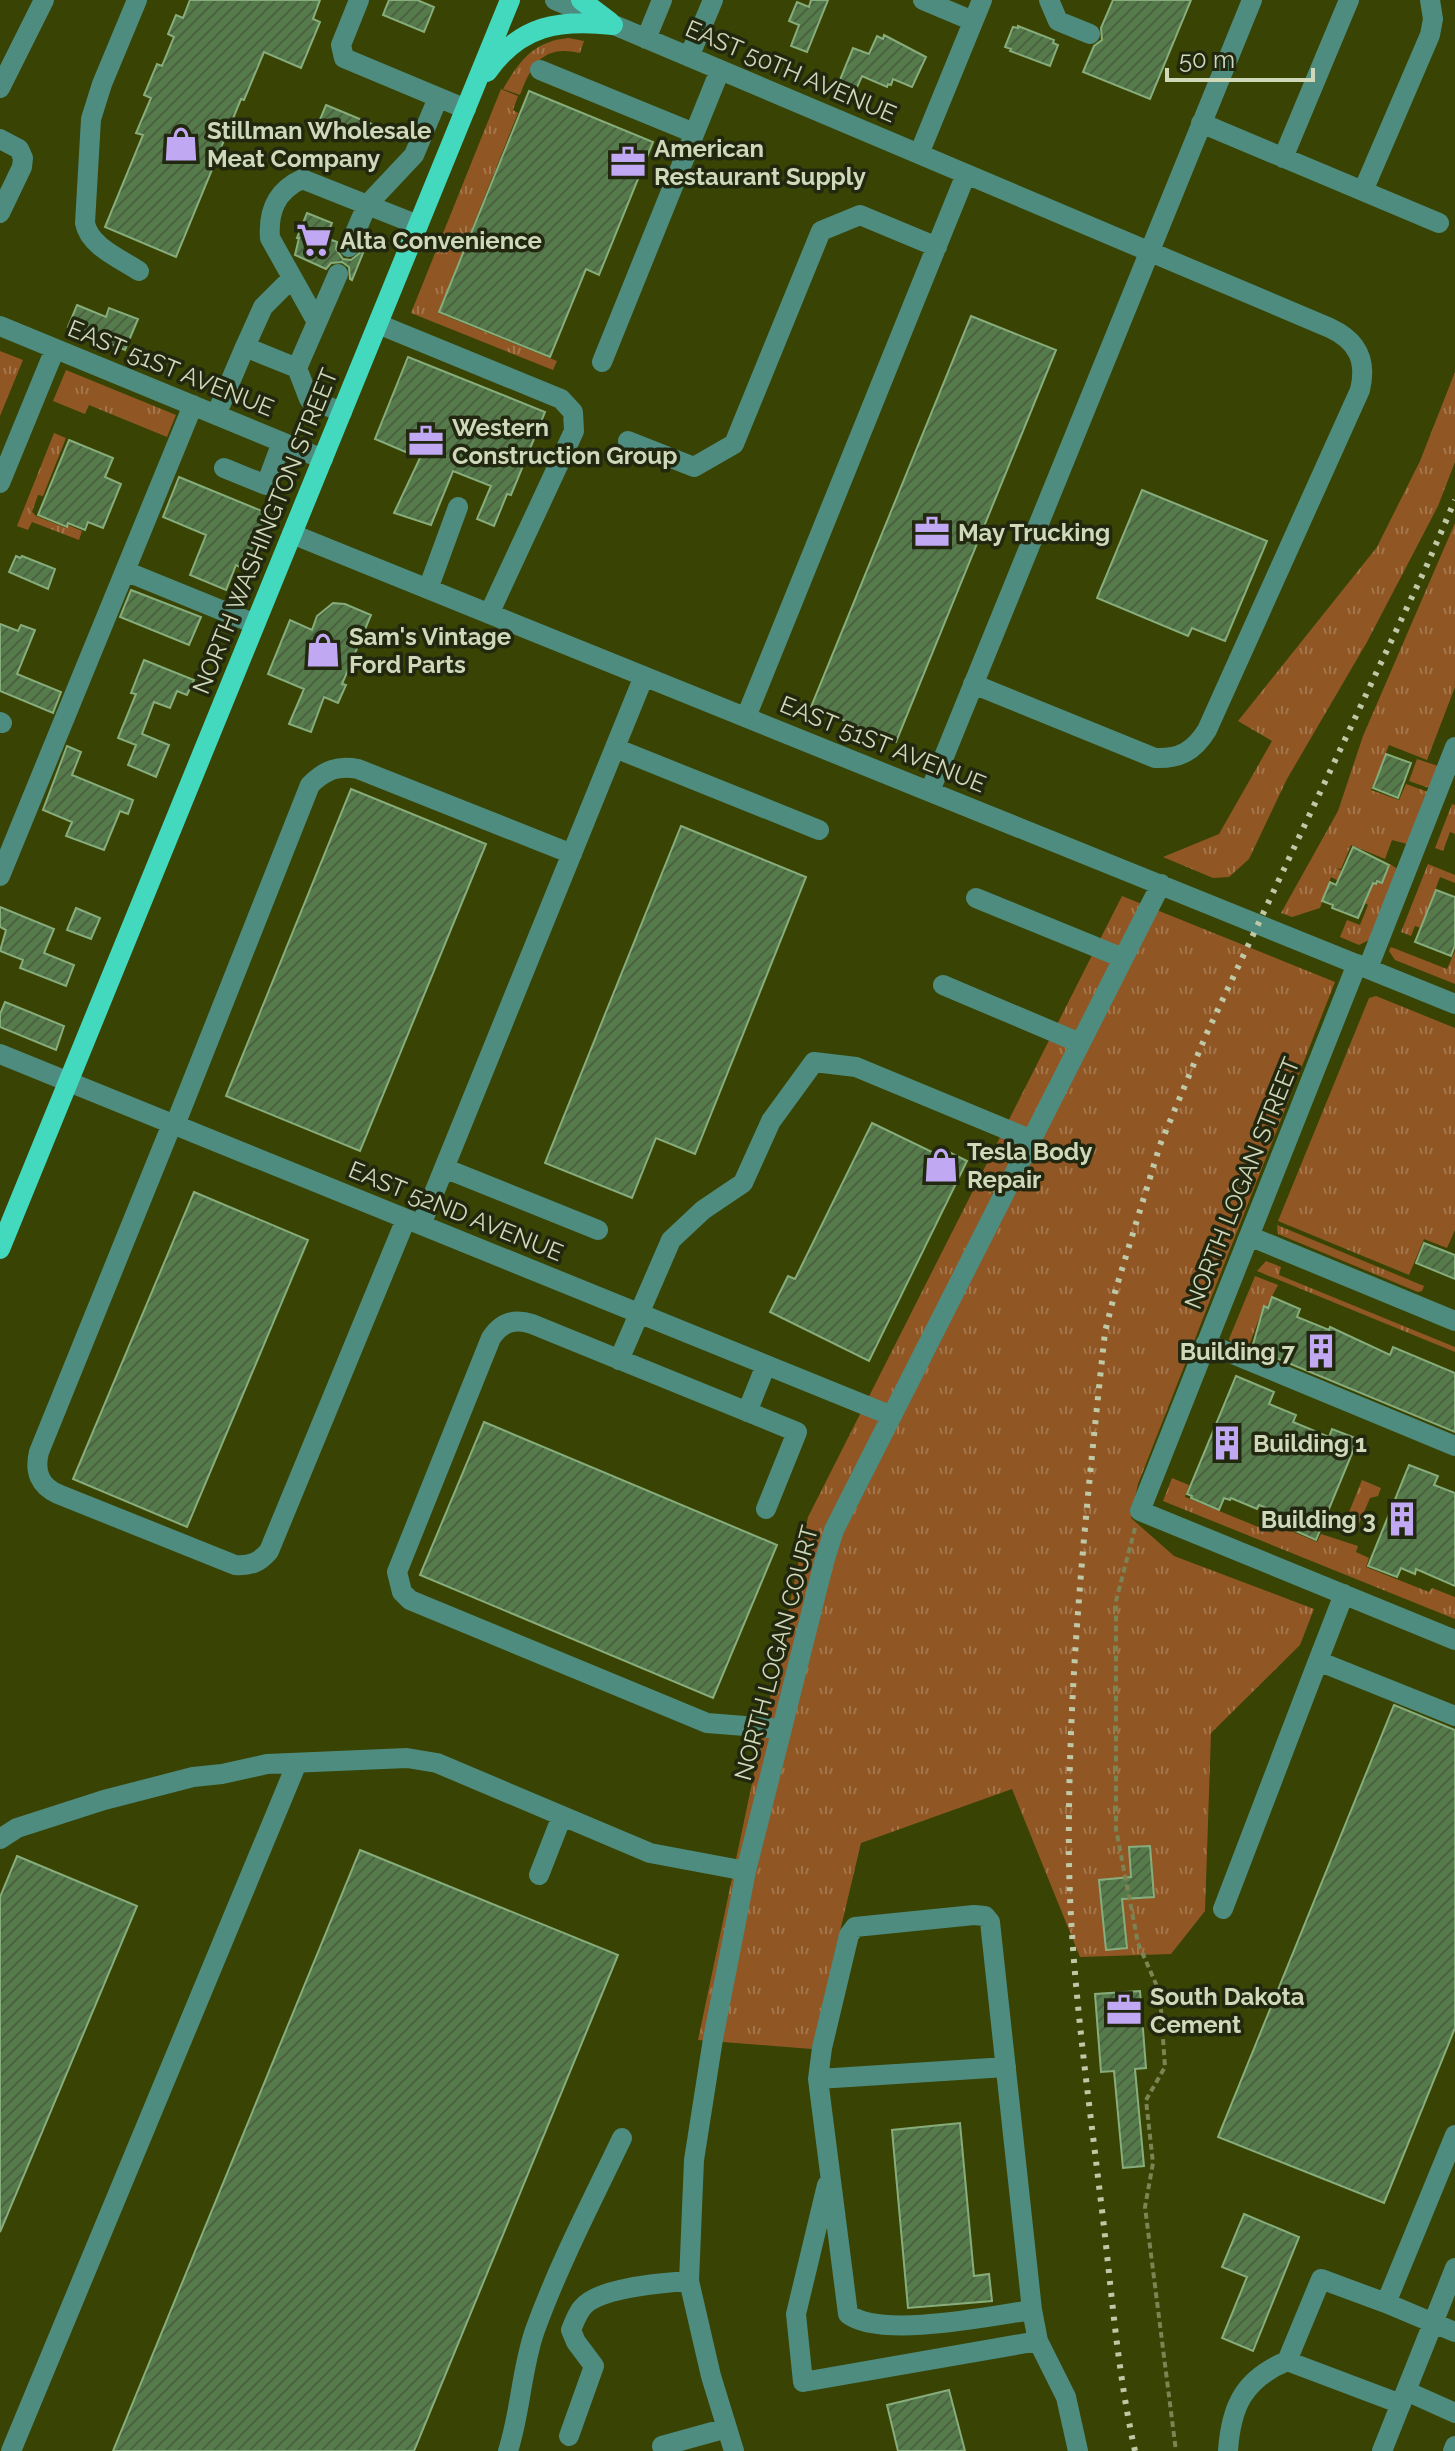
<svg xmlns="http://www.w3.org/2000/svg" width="1455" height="2451" font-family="Raleway,sans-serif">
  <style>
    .grass { fill: url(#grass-tufts) }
    .building { fill: url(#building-hatch); stroke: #87ad7c; stroke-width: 2 }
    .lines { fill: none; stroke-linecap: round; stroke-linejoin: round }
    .path { stroke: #7b8452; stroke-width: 4; stroke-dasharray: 6 4; stroke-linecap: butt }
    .minor { stroke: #4d8c7f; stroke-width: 20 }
    .major { stroke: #42d9bf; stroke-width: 20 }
    .rail { stroke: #c0c9a7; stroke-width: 6; stroke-dasharray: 4 8; stroke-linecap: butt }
    .labels { text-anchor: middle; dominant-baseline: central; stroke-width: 7; stroke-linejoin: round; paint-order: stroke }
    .street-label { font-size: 24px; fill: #d0d8ba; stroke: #22270f }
    .poi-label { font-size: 24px; font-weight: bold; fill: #d0d8ba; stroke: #22270f; text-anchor: start }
  </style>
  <defs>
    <pattern id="grass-tufts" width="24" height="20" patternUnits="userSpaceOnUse" patternTransform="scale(2)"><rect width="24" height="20" fill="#905724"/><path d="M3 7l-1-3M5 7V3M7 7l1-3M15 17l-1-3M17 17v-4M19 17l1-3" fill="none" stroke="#a3764c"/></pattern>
    <pattern id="building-hatch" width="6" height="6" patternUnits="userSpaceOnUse" patternTransform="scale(2)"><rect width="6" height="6" fill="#567b4b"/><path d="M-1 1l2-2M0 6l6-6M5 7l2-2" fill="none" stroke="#4b6142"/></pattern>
  </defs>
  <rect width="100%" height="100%" fill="#394303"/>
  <path class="grass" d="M569 38 584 41 580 53C543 44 531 65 520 95L503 89C520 60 534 41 569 38Z
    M501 89 518 96 513 110 518 113 438 313 557 361 553 370 411 313Z
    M0 351 23 360 0 416Z
    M66 370 176 415 167 437 89 405 85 414 53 401Z
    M1455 372V462L1438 506 1367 642 1287 779 1249 859 1229 877 1213 878 1163 857 1219 834 1272 741 1238 721 1377 547 1420 461Z
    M54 433 66 438 43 496 38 495 32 512 36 516 66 528 68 525 82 531 79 540 32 522 28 530 17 526Z
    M1455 523V687L1427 760 1389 745 1371 790 1399 800 1406 784 1428 792 1407 844 1392 840 1385 859 1351 845 1341 869 1335 868 1376 885 1377 882 1382 883 1390 864 1399 870 1371 939 1359 945 1340 937 1347 920 1360 925 1368 905 1365 903 1368 897 1331 877 1320 908 1292 917 1281 913 1338 811 1363 736Z
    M1417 759 1438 766 1429 788 1409 781Z
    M1452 804 1455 805V834L1450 832 1443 851 1435 848Z
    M1428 864 1455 875V883L1440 877 1421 928 1415 926 1411 936 1401 932Z
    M1122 896 1335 982 1138 1484 1131 1518 1174 1556 1314 1609 1300 1645 1211 1733 1205 1911 1171 1954 1080 1957 1012 1789 861 1843 812 2049 698 2040 808 1517Z
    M1391 947 1447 969 1455 951V984L1395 960 1389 951Z
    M1376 996 1455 1028V1230L1447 1248 1424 1239 1409 1275 1278 1221 1369 998Z
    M1277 1225 1424 1286 1422 1291 1418 1292 1278 1234Z
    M1266 1261 1281 1267 1279 1275 1455 1347V1352L1257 1271Z
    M1255 1276 1278 1285 1267 1306 1264 1305 1247 1351 1233 1345 1229 1339Z
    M1172 1478 1189 1485 1185 1497 1273 1533 1277 1525 1317 1542 1321 1534 1358 1546 1356 1552 1369 1558 1366 1567 1429 1592 1432 1588 1455 1597V1619L1163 1501Z
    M1362 1480 1381 1488 1378 1496 1370 1498 1358 1526 1351 1523 1352 1520 1347 1517Z"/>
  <path class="building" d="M190 0H320L313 19 320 22 301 68 264 52 244 100 241 99 176 257 105 227 143 135 136 133 151 98 144 95 157 64 162 66 174 37 168 34 176 15 183 18Z
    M389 0H417L434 7 424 32 383 15Z
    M811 0H828L807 52 791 46 799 25 789 21 797 2 809 7Z
    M1113 0H1191L1150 99 1083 72 1094 46 1102 40 1101 28Z
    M1018 26 1054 40 1053 43 1058 45 1050 66 1010 51 1011 49 1005 47 1013 27 1018 28Z
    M884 35 926 57 912 87 893 79 891 85 888 84 887 87 862 76 854 94 837 87 853 48 869 54 877 36 883 39Z
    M529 91 653 142 599 275 586 269 550 357 439 312Z
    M326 105 372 124 365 141 319 122Z
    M307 213 332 223 326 238 337 242 336 249 343 259 351 260 361 252 363 253 352 280 350 279 349 267 342 262 331 263 326 269 295 255 299 238H297Z
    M77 305 106 317 109 308 138 319 125 350 68 327Z
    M971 316 1056 350 896 742 811 707Z
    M408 357 545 412 511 495 507 494 494 526 477 519 491 486 453 471 431 525 394 513 420 458 375 439Z
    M69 440 113 458 105 477 121 484 103 528 88 522 85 530 68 523 67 527 38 515Z
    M179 477 274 516 251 572 236 565 226 590 190 575 206 535 163 517Z
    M1142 490 1267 541 1225 641 1192 628 1188 636 1097 598Z
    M16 556 20 558 22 556 55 569 48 589 9 572Z
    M131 590 201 617 189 645 120 617Z
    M333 603 345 604 371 615 342 684 346 685 338 703 324 697 311 732 289 724 304 689 268 674 290 620 312 630 317 616Z
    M0 624 18 631 21 625 35 630 17 674 61 692 53 713 0 691Z
    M144 660 194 680 187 695 177 691 170 708 154 702 142 734 169 745 156 777 128 765 136 745 118 738 136 694 131 693Z
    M67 746 81 752 72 775 133 800 128 814 120 811 104 850 66 836 72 822 43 810Z
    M1386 754 1411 763 1398 798 1373 788Z
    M351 789 486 844 360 1151 226 1096Z
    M681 826 806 877 695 1154 656 1138 632 1198 545 1163Z
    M1353 847 1389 865 1382 883 1377 881 1376 884 1373 883 1358 918 1332 908 1333 905 1322 901 1330 882 1336 885Z
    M1436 890 1455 897V945L1451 956 1415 942Z
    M0 907 54 929 44 953 74 965 66 986 20 968 23 960 0 951 6 930 0 927Z
    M76 908 100 918 91 939 67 930Z
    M5 1002 64 1026 56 1050 0 1027V1014Z
    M872 1123 936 1154 939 1147 967 1161 869 1361 770 1312 788 1276 795 1279Z
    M194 1192 308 1240 187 1527 73 1479Z
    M1424 1243 1455 1255V1279L1416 1263Z
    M1272 1297 1300 1309 1297 1317 1329 1330 1330 1327 1390 1355 1393 1347 1455 1373V1432L1252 1348 1264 1306 1268 1308Z
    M1236 1376 1274 1392 1269 1404 1296 1415 1293 1422 1329 1437 1332 1429 1358 1439 1316 1540 1291 1529 1295 1519 1259 1505 1257 1509 1231 1498 1230 1500 1224 1498 1219 1510 1191 1498 1192 1496 1187 1494Z
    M484 1422 777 1545 713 1698 420 1575Z
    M1409 1465 1438 1476 1434 1485 1455 1493V1586L1416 1569 1415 1574 1401 1568 1397 1577 1368 1566Z
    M1394 1705 1455 1730V2028L1384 2203 1218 2137Z
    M1150 1846 1154 1897 1122 1899 1127 1948 1106 1950 1099 1880 1131 1877 1129 1847Z
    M360 1850 618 1955 414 2451H113Z
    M17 1856 137 1906 0 2232V1897Z
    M1140 1991 1146 2068 1135 2069 1144 2166 1123 2168 1114 2071 1101 2072 1095 1994Z
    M960 2123 974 2276 989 2274 992 2301 908 2308 892 2130Z
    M1244 2214 1299 2237 1253 2351 1222 2338 1247 2277 1222 2267Z
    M949 2390 965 2451H898L887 2405Z"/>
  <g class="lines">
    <path class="path" d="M1135 1528 1116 1601V1829L1138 1943 1156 1984 1161 2010 1165 2067 1146 2100 1153 2163 1145 2207 1176 2451"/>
    <path class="minor" d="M137 0 102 84 91 119 85 223C89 246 121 259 139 271
      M359 0 341 45 344 58 466 109
      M555 0 1330 328C1358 341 1367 361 1360 390L1207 730C1194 751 1180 759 1155 758L973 684
      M923 0 973 21
      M1049 0 1058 21 1090 34
      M646 39 662 0
      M689 57 713 0
      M540 70 694 133
      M0 88 44 0
      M1201 123 1439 223
      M0 139 19 149 23 158 22 167 0 213
      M919 154 982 0
      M1283 158 1349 0
      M1363 191 1430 35 1433 19 1430 0
      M349 247 367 205 414 155 438 98
      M338 274 297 368 309 399 342 412
      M317 322 270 238C268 211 276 191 302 179L418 225
      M378 324 561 399 573 412 574 431 489 614
      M0 326 323 459
      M245 347 263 307 292 278
      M602 362 720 70
      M216 415 245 347 297 368
      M628 441 694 467 734 444 821 231 860 215 937 247
      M224 468 266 485 282 442
      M0 483 55 349
      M292 534 1455 1004
      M125 571 255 624
      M428 589 458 507
      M746 717 966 174
      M0 722 2 723
      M615 748 819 830
      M930 791 1252 0
      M0 876 193 405
      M976 898 1123 958
      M1357 964 1140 1511 1455 1640
      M1368 968 1455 747
      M943 985 1080 1043
      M0 1054 892 1416
      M172 1124 39 1452C34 1472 40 1486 58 1494L235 1565C250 1566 259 1563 269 1551L406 1219
      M175 1125 310 785C325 770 338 765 358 769L572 854
      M444 1168 598 1230
      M421 1225 644 676
      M1249 1236 1455 1321
      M1206 1343 1455 1446
      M619 1360 671 1240 703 1210 743 1183 771 1121 814 1062 856 1067 1032 1140
      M747 1412 766 1365
      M766 1509 797 1432 532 1324C514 1318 501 1323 491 1338L397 1572 402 1592 410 1600 707 1723 782 1729
      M1344 1594 1318 1661 1455 1716
      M0 1839 17 1828 104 1800 193 1777 222 1774 267 1764 407 1758 437 1763 650 1853 746 1871
      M539 1875 562 1816
      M1223 1909 1318 1661
      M818 2079 1006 2067
      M1455 2135 1386 2303 1455 2332
      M827 2185 796 2314 803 2382 1038 2341
      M1386 2303 1321 2279 1287 2361 1401 2404
      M1032 2310C991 2316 880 2339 848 2314L818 2079 822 2048 849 1935 855 1927 974 1915 985 1916 990 1922 1032 2310 1038 2341 1066 2397 1078 2451
      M1406 2391 1455 2413
      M569 2436 594 2366 576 2342 571 2330C574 2323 577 2314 582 2308 598 2287 664 2283 689 2281
      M662 2446 727 2428
      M11 2451 297 1763
      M508 2451C521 2411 521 2370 535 2330 559 2264 592 2201 622 2138
      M734 2451 711 2376 689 2281 694 2160 713 2039 746 1871 824 1562 834 1530 1161 884
      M1228 2451C1231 2406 1244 2379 1287 2361
      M1382 2451 1455 2268
      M1453 2451 1455 2446"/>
    <path class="major" d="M581 0 610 22
      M487 72C520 25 559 19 613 25
      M0 1249 510 0"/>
    <path class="rail" d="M1135 2451C1116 2366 1111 2280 1100 2194 1087 2084 1071 1974 1069 1863 1067 1686 1086 1508 1105 1332L1115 1292 1160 1145 1206 1035 1427 565 1455 500"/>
  </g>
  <defs>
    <g id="shop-bare" transform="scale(2.76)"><path d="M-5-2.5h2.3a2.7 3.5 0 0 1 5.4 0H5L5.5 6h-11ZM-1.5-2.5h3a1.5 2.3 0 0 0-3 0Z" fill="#c1a8f3" stroke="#22270f" stroke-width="2.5" paint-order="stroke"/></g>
    <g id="office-bare" transform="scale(2.76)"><path d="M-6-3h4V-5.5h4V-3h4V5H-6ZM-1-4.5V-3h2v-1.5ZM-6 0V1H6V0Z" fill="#c1a8f3" stroke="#22270f" stroke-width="2.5" paint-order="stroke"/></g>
    <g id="supermarket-bare" transform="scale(2.76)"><path d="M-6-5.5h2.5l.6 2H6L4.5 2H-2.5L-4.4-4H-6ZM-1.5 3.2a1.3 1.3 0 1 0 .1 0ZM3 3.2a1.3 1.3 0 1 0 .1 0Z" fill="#c1a8f3" stroke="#22270f" stroke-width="2.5" paint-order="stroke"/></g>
    <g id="building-bare" transform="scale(2.76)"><path d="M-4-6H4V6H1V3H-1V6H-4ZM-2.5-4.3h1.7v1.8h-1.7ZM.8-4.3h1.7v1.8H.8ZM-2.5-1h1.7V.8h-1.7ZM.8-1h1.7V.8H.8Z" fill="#c1a8f3" stroke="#22270f" stroke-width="2.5" paint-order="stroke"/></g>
  </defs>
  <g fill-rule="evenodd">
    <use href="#shop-bare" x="181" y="144"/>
    <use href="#office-bare" x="628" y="162"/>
    <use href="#supermarket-bare" x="314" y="240"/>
    <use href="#office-bare" x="426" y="441"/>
    <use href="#office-bare" x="932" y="532"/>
    <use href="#shop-bare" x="323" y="650"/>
    <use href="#shop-bare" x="941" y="1165"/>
    <use href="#building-bare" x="1321" y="1351"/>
    <use href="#building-bare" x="1227" y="1443"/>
    <use href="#building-bare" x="1402" y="1519"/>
    <use href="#office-bare" x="1124" y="2010"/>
  </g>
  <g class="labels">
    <g class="street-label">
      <text transform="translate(791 71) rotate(23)">EAST 50TH AVENUE</text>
      <text transform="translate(171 368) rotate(22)">EAST 51ST AVENUE</text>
      <text transform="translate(265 531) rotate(-68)">NORTH WASHINGTON STREET</text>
      <text transform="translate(883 744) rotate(22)">EAST 51ST AVENUE</text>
      <text transform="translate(1242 1183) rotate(-68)">NORTH LOGAN STREET</text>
      <text transform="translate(456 1211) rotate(22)">EAST 52ND AVENUE</text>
      <text transform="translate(776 1653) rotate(-75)">NORTH LOGAN COURT</text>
    </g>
    <g class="poi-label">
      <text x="207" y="130">Stillman Wholesale<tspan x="207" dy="28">Meat Company</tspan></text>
      <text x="654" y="148">American<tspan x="654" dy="28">Restaurant Supply</tspan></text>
      <text x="340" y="240">Alta Convenience</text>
      <text x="452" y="427">Western<tspan x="452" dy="28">Construction Group</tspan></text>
      <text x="958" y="532">May Trucking</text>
      <text x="349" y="636">Sam's Vintage<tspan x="349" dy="28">Ford Parts</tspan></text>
      <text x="967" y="1151">Tesla Body<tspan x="967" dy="28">Repair</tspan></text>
      <text x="1295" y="1351" text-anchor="end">Building 7</text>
      <text x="1253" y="1443">Building 1</text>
      <text x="1376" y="1519" text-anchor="end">Building 3</text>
      <text x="1150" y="1996">South Dakota<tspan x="1150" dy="28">Cement</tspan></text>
    </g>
  </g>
  <path d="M1167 68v12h146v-12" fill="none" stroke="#d0d8ba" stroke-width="4"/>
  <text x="1179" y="68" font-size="24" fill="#d0d8ba" stroke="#22270f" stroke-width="6" paint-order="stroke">50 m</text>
</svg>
